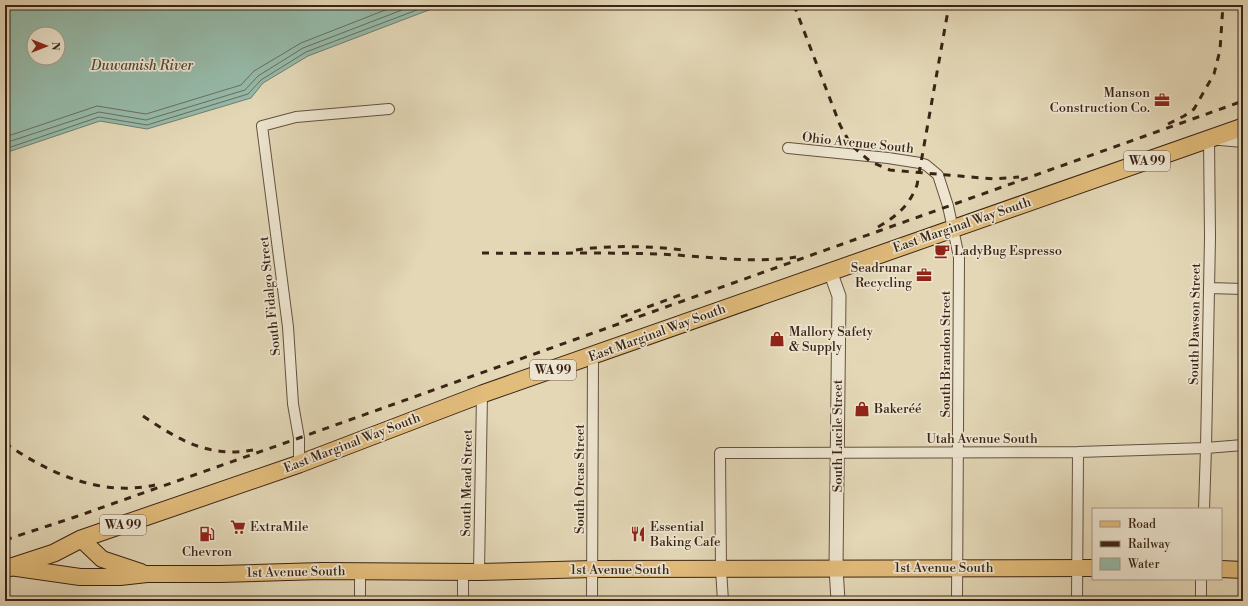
<svg xmlns="http://www.w3.org/2000/svg" width="1248" height="606" font-family="'Libre Bodoni',serif">
  <style>
    .water { fill: #96baa9; stroke: #717e6e; fill-rule: evenodd }
    .lines { fill: none; stroke-linecap: round; stroke-linejoin: round }
    .shore { stroke: #686f60; stroke-width: 1 }
    .minor-casing { stroke: #64513e; stroke-width: 12 }
    .tertiary-casing { stroke: #64513e; stroke-width: 15 }
    .primary-casing { stroke: #3a2416; stroke-width: 18 }
    .trunk-casing { stroke: #3a2416; stroke-width: 19 }
    .minor { stroke: #ede5d0; stroke-width: 10 }
    .tertiary { stroke: #ede5d0; stroke-width: 13 }
    .primary { stroke: #e2bc7b; stroke-width: 16 }
    .trunk { stroke: #e2bc7b; stroke-width: 17 }
    .rail { stroke: #3a2416; stroke-width: 3; stroke-dasharray: 7 7; stroke-linecap: butt }
    .labels { text-anchor: middle; dominant-baseline: central; stroke-width: 3.5; stroke-linejoin: round; paint-order: stroke }
    .shield { fill: #ede5d0; stroke: #705e4e; stroke-width: 1 }
    .shield-label { font-size: 12px; font-weight: bold; fill: #3a2416 }
    .poi-label { font-size: 13px; fill: #3a2416; stroke: #ede5d0; text-anchor: start }
    .street-label { font-size: 13px; fill: #3a2416; stroke: #ede5d0 }
    .water-label { font-size: 14px; font-style: italic; fill: #514a3b; stroke: #ede5d0 }
  </style>
  <rect width="100%" height="100%" fill="#e3d7b6"/>
  <filter id="stains"><feTurbulence type="fractalNoise" baseFrequency=".005" numOctaves="4"/><feColorMatrix values="0 0 0 0 .2 0 0 0 0 .09 0 0 0 0 .02 0 0 0 .5 -.17"/></filter>
  <radialGradient id="worn" r=".72"><stop offset=".6" stop-color="#630" stop-opacity="0"/><stop offset="1" stop-color="#630" stop-opacity=".3"/></radialGradient>
  <path class="water" d="M5 5H442L308 56 263 83 251 98 147 129 100 121 5 153ZM34 34H58V58H34Z"/>
  <g class="lines">
    <path class="shore" d="M5 137 97 106 146 114 241 85 254 71 301 43 398 5
      M5 143 99 112 146 120 245 90 258 76 303 48 415 5
      M5 149 99 117 147 125 248 94 261 80 306 52 430 5"/>
    <g class="minor-casing">
      <path id="minor" d="M788 148 888 158 920 163 926 165 938 175 948 206 959 257 957 601
        M1209 288 1243 289
        M299 464V438L293 404 288 327 262 126 296 117 389 109
        M1204 509 1206 448 1210 237 1209 139 1243 142
        M360 571V601
        M479 572 482 394
        M463 601V572
        M592 601 593 356
        M723 601 721 569 720 453 1078 452 1206 448 1243 445
        M1077 601 1078 452
        M1201 601V579"/>
    </g>
    <g class="tertiary-casing">
      <path id="tertiary" d="M830 271 839 296 836 568 838 601"/>
    </g>
    <g class="primary-casing">
      <path id="primary" d="M81 539 102 559 141 572
        M10 567 80 577H120L147 574H220L322 571 479 572 593 569 1093 568
        M1221 569 1243 570"/>
    </g>
    <g class="trunk-casing">
      <path id="trunk" d="M5 569 54 553 81 539 299 464 482 394 1243 127"/>
    </g>
    <use href="#minor" class="minor"/>
    <use href="#tertiary" class="tertiary"/>
    <use href="#primary" class="primary"/>
    <use href="#trunk" class="trunk"/>
    <path class="rail" d="M794 5 840 125 851 145 871 162 890 170 994 179 1019 177
      M1168 124 1184 116 1194 109 1214 74 1220 50 1223 5
      M878 227C897 216 909 206 917 185L949 5
      M576 250C612 245 649 246 684 250
      M482 253C541 254 600 252 659 254 704 256 752 264 796 257
      M621 317 680 295
      M143 416C179 440 208 458 253 450
      M5 443C48 473 100 497 155 485
      M5 540 75 517 299 438 1243 101"/>
  </g>
  <defs>
    <g id="office-bare" transform="scale(1.2)"><path d="M-6-3h4V-5.5h4V-3h4V5H-6ZM-1-4.5V-3h2v-1.5ZM-6 0V1H6V0Z" fill="#8f2418" stroke="#ede5d0" stroke-width="2.5" paint-order="stroke"/></g>
    <g id="cafe-bare" transform="scale(1.2)"><path d="M-5.5-4.5H6V0H3Q3 3.5 0 3.5H-2.5Q-5.5 3.5-5.5 0ZM3-3.2v2h1.7v-2ZM-6 4.5H4V6H-6Z" fill="#8f2418" stroke="#ede5d0" stroke-width="2.5" paint-order="stroke"/></g>
    <g id="shop-bare" transform="scale(1.2)"><path d="M-5-2.5h2.3a2.7 3.5 0 0 1 5.4 0H5L5.5 6h-11ZM-1.5-2.5h3a1.5 2.3 0 0 0-3 0Z" fill="#8f2418" stroke="#ede5d0" stroke-width="2.5" paint-order="stroke"/></g>
    <g id="supermarket-bare" transform="scale(1.2)"><path d="M-6-5.5h2.5l.6 2H6L4.5 2H-2.5L-4.4-4H-6ZM-1.5 3.2a1.3 1.3 0 1 0 .1 0ZM3 3.2a1.3 1.3 0 1 0 .1 0Z" fill="#8f2418" stroke="#ede5d0" stroke-width="2.5" paint-order="stroke"/></g>
    <g id="fuel-bare" transform="scale(1.2)"><path d="M-5.5-6h7V0h2V4h1.3V-2.5L3-4.5l.8-.8L6-3V5H2.5V1h-1V6h-7ZM-4.2-4.7v3.2H.2V-4.7Z" fill="#8f2418" stroke="#ede5d0" stroke-width="2.5" paint-order="stroke"/></g>
    <g id="restaurant-bare" transform="scale(1.2)"><path d="M-5-6h1v4h1v-4h1v4h1v-4h1v5L-1.5 .5V6h-2V.5L-5-1ZM5-6V6H3V1.5H1.5Q1.5-4 5-6Z" fill="#8f2418" stroke="#ede5d0" stroke-width="2.5" paint-order="stroke"/></g>
  </defs>
  <g fill-rule="evenodd">
    <use href="#office-bare" x="1162" y="100"/>
    <use href="#cafe-bare" x="942" y="251"/>
    <use href="#office-bare" x="924" y="275"/>
    <use href="#shop-bare" x="777" y="339"/>
    <use href="#shop-bare" x="862" y="409"/>
    <use href="#supermarket-bare" x="238" y="527"/>
    <use href="#fuel-bare" x="207" y="534"/>
    <use href="#restaurant-bare" x="638" y="534"/>
  </g>
  <g class="labels">
    <g class="shield">
      <rect x="1124" y="151" width="46" height="20" rx="3"/>
      <rect x="530" y="360" width="46" height="20" rx="3"/>
      <rect x="100" y="515" width="46" height="20" rx="3"/>
    </g>
    <g class="shield-label">
      <text x="1147" y="161">WA 99</text>
      <text x="553" y="370">WA 99</text>
      <text x="123" y="525">WA 99</text>
    </g>
    <g class="poi-label">
      <text x="1150" y="93" text-anchor="end">Manson<tspan x="1150" dy="15">Construction Co.</tspan></text>
      <text x="954" y="251">LadyBug Espresso</text>
      <text x="912" y="268" text-anchor="end">Seadrunar<tspan x="912" dy="15">Recycling</tspan></text>
      <text x="789" y="332">Mallory Safety<tspan x="789" dy="15">&amp; Supply</tspan></text>
      <text x="874" y="409">Bakeréé</text>
      <text x="250" y="527">ExtraMile</text>
      <text x="650" y="527">Essential<tspan x="650" dy="15">Baking Cafe</tspan></text>
      <text x="207" y="552" text-anchor="middle">Chevron</text>
    </g>
    <g class="street-label">
      <text transform="translate(858 143) rotate(6)">Ohio Avenue South</text>
      <text transform="translate(962 225) rotate(-19)">East Marginal Way South</text>
      <text transform="translate(270 296) rotate(-96)">South Fidalgo Street</text>
      <text transform="translate(1195 324) rotate(-89)">South Dawson Street</text>
      <text transform="translate(657 333) rotate(-20)">East Marginal Way South</text>
      <text transform="translate(946 354) rotate(-90)">South Brandon Street</text>
      <text transform="translate(838 436) rotate(-90)">South Lucile Street</text>
      <text x="982" y="439">Utah Avenue South</text>
      <text transform="translate(352 443) rotate(-21)">East Marginal Way South</text>
      <text transform="translate(580 479) rotate(-90)">South Orcas Street</text>
      <text transform="translate(467 483) rotate(-89)">South Mead Street</text>
      <text x="944" y="568">1st Avenue South</text>
      <text x="620" y="570">1st Avenue South</text>
      <text transform="translate(296 572) rotate(-1)">1st Avenue South</text>
    </g>
    <g class="water-label">
      <text x="142" y="66">Duwamish River</text>
    </g>
  </g>
  <rect width="1248" height="606" fill="none" stroke="#e3d7b6" stroke-width="20"/>
  <rect x="6" y="6" width="1236" height="594" fill="none" stroke="#3a2416" stroke-width="2"/>
  <rect x="10" y="10" width="1228" height="586" fill="none" stroke="#3a2416"/>
  <rect x="1092" y="508" width="130" height="72" fill="#ede5d0" stroke="#a59886"/>
  <rect x="1100" y="521" width="20" height="6" fill="#e2bc7b" stroke="#a59886"/>
  <text x="1128" y="528" font-size="12" fill="#3a2416">Road</text>
  <rect x="1100" y="541" width="20" height="6" fill="#3a2416" stroke="#a59886"/>
  <text x="1128" y="548" font-size="12" fill="#3a2416">Railway</text>
  <rect x="1100" y="558" width="20" height="12" fill="#96baa9" stroke="#a59886"/>
  <text x="1128" y="568" font-size="12" fill="#3a2416">Water</text>
  <g transform="translate(46 46) rotate(90)"><circle r="19" fill="#ede5d0" stroke="#a59886"/>
  <path d="M0-3L7 15L0 10L-7 15Z" fill="#8f2418"/>
  <text y="-6" font-size="11" font-weight="bold" text-anchor="middle" fill="#3a2416">N</text>
  </g>
  <rect width="100%" height="100%" filter="url(#stains)"/>
  <rect width="100%" height="100%" fill="url(#worn)"/>
</svg>
